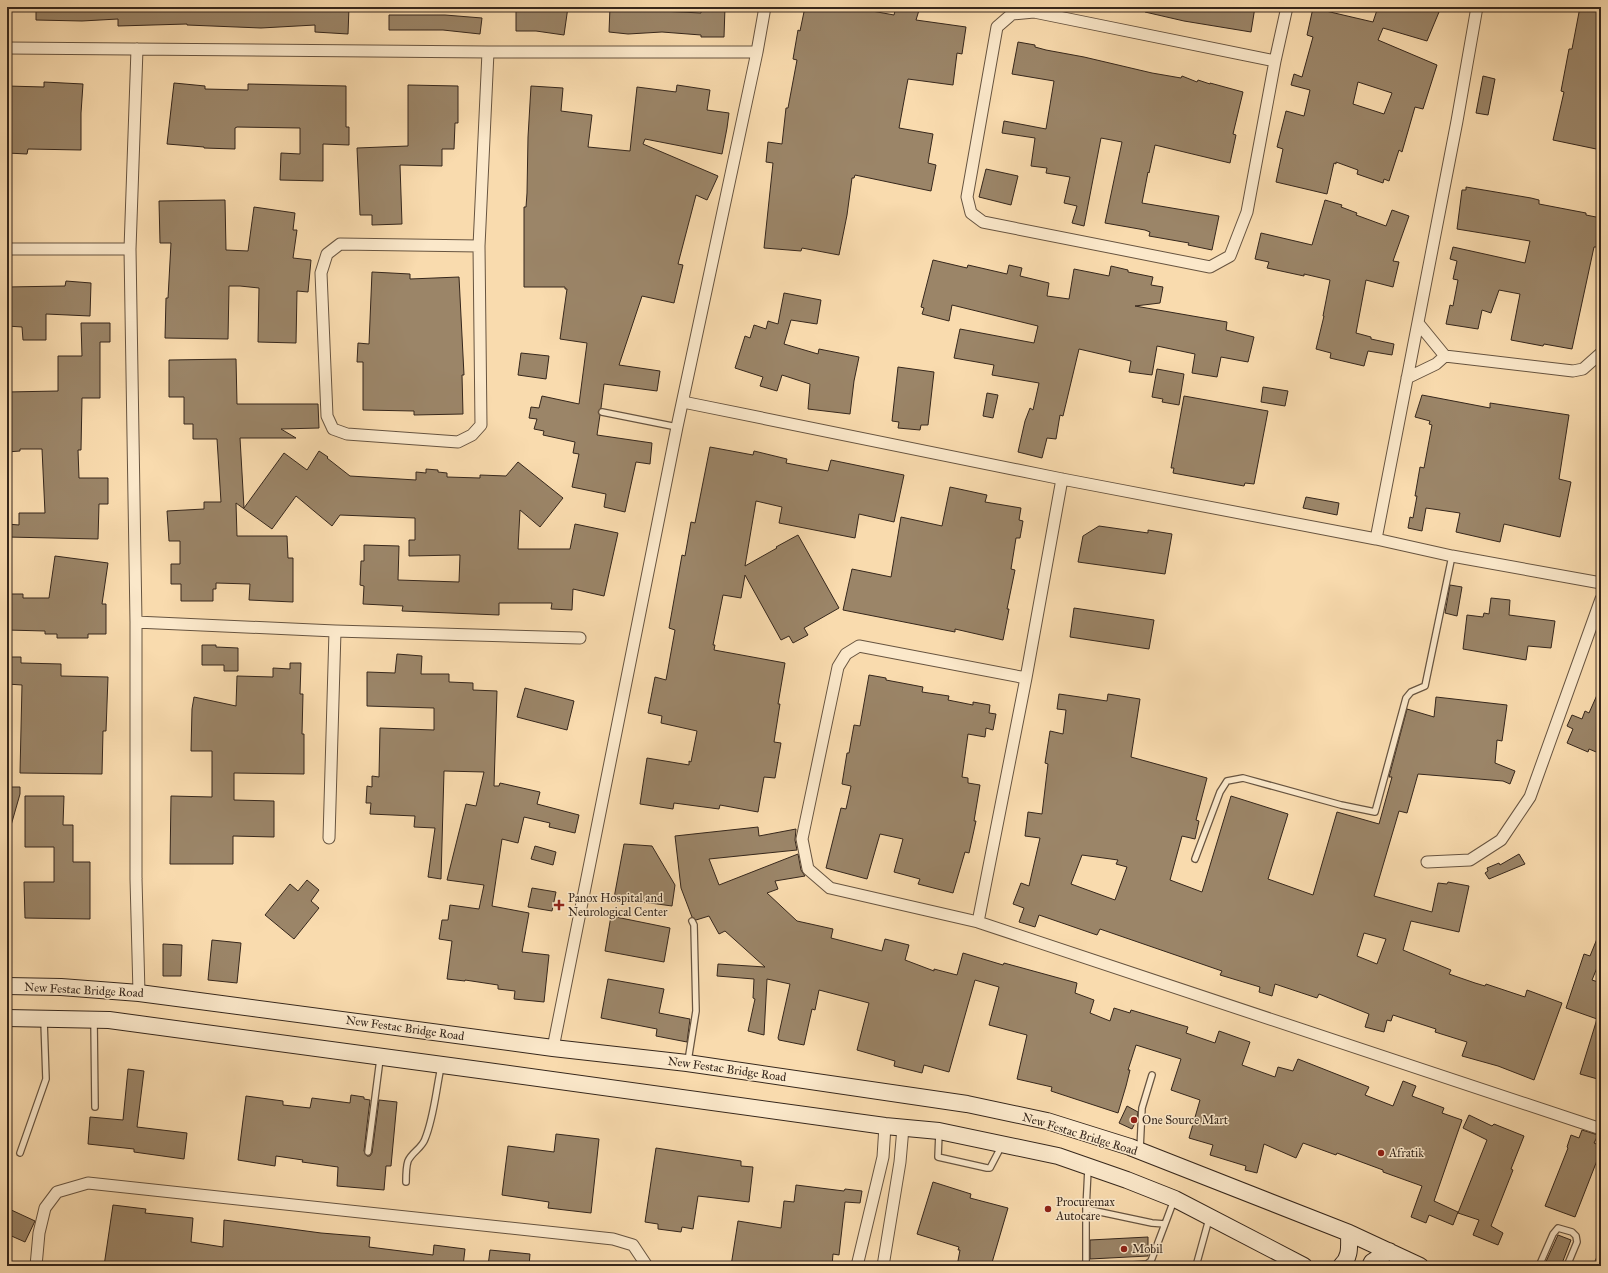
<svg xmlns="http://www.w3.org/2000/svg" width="1608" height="1273" font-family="'IM FELL Great Primer',serif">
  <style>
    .building { fill: #9b8568; stroke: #36271c; fill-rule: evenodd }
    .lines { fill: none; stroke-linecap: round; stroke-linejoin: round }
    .service-casing { stroke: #675440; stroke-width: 8 }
    .minor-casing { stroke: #675440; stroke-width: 13 }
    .secondary-casing { stroke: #36271c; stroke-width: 18 }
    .service { stroke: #fbe8ca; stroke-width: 5.5 }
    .minor { stroke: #fbe8ca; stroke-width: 11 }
    .secondary { stroke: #fbe8ca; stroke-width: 16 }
    .poi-dot { fill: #8f2418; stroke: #fbe8ca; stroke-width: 1.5 }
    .labels { text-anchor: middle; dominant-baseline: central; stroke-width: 3; stroke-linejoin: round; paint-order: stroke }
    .poi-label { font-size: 12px; fill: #36271c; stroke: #fbe8ca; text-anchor: start }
    .street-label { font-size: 12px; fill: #36271c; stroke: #fbe8ca }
  </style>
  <rect width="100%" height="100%" fill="#f9dbae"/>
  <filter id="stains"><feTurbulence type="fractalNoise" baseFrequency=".005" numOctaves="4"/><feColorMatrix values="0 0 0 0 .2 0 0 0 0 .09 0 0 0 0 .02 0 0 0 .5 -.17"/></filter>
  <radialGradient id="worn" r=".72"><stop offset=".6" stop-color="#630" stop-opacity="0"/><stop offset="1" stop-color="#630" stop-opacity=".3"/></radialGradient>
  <path class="building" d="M36 7H349L348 34 315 32V25L261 28 187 25V24L118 26V19L82 21 36 20Z
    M516 7H568L564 35 536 31H516Z
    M610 7H661V11L701 13V7H725L724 37H701V35L662 32 628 34 609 32Z
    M805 7H850L894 15 896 7H920L916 20 966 27 962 54 957 53 953 85 908 79 899 128 933 134 928 163 936 165 931 191 855 175 854 178H852L847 215 839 255 802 248 801 251 764 248 773 163 766 162 768 142 782 144 786 108H788L797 60 793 59 798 30 800 31Z
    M1145 7H1255L1251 32 1184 21 1145 12Z
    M1378 7H1438L1437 11 1439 12 1427 41 1383 28 1378 40 1437 65 1423 109 1415 107 1402 152 1399 150 1389 181 1384 179 1383 183 1357 174 1358 170 1336 162V164L1334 163 1327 194 1276 182 1283 149 1277 147 1286 111 1304 116 1310 90 1291 85 1294 74 1302 77 1313 37 1307 35 1313 8 1373 22ZM1358 82 1392 93 1384 114 1353 104Z
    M1580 7H1601V150L1553 140 1564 92 1561 91 1569 49H1572Z
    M389 15H445L482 18 480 34 443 30H389Z
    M1018 42 1035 45V47L1046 50 1084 57 1152 73 1181 78 1182 76 1197 82 1198 80 1210 84V83L1243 92 1233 134 1236 135 1230 163 1155 145 1149 173 1148 172 1142 203 1219 216 1212 250 1188 245 1189 243 1149 236 1150 232 1145 230 1105 223 1122 142 1101 138 1084 226 1072 223 1077 206 1064 203 1070 177 1046 173 1047 168 1031 166 1035 138 1002 133 1004 121 1046 129 1054 81 1012 74Z
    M1483 76 1495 79 1488 115 1476 113Z
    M44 82 83 84 81 113V150L28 149 27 154 7 153V86L44 87Z
    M174 83 205 86V89L248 90V84L346 86V127H349V145L323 144V181L280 180 281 153 300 154V128L237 127 235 128V149L204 148V147L167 144Z
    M408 85 458 86V123H455L454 149H442V166L400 165 402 224 372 225V215H360L357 148 408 146Z
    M677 85 710 90 707 110 729 113 727 128 722 154 645 139 643 144 718 176 707 200 696 195 678 264 683 265 674 303 642 296 619 365 660 371 657 391 604 384 601 408 598 412 600 415 597 435 652 443 650 464 636 462 625 512 604 507 606 494 572 487 579 454 573 453 575 442 543 435 544 431 534 429 537 419 529 418 531 407 539 408 542 396 579 404 587 343 560 339 567 289H565V287H524V207H526L527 193 528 137 531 86 563 88 561 111 592 115 588 147 630 151 637 87 676 92Z
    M986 169 1018 176 1011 205 979 197Z
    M1466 187 1531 198 1539 200V204L1586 213V215L1601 218V232L1598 247H1594L1572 349 1544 344 1543 346 1511 340 1520 294 1499 290 1491 313 1482 310 1478 329 1446 324 1450 305 1453 306 1458 280 1453 279 1457 261 1450 259 1453 247 1525 263 1530 241 1457 229 1462 190H1466Z
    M225 200 226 250 248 251 254 207 295 213 293 230H297L293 258 311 260 308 292 297 291 296 343 258 342 259 288 240 286H229L228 339 165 338 166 298H168L171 243H160L159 201Z
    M1325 200 1342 205 1341 207 1357 213 1356 215 1386 226 1392 210 1409 216 1393 261 1399 262 1393 287 1366 280 1356 333 1371 337V339L1394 344 1392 355 1368 351 1364 366 1330 358 1331 353 1316 349 1324 316H1323L1330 280 1304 274V276L1267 268 1269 262 1255 259 1261 233 1312 245Z
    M933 260 967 268 968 265 1007 274 1009 265 1022 268 1020 276 1049 283 1047 296 1069 299 1074 269 1109 276 1111 266 1128 270V272L1153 277 1151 285 1163 287 1160 303 1135 306 1227 322 1226 330 1254 337 1248 362 1221 357 1217 377 1192 373 1195 354 1157 346 1152 375 1129 372 1131 361 1079 349 1063 416 1060 415 1056 439 1047 438 1042 458 1018 452 1025 421 1030 408 1033 410 1039 383 992 375 994 365 954 358 960 329 1034 343 1038 326 952 305 949 321 922 314 924 308 921 307Z
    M372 272 410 274V279L459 277 464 375H462L463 414 414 415V411L363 410V362H357L358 343 369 344Z
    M66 281 91 283 90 316 46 314V340H23L22 327 7 326V287L65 286Z
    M784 293 821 300 817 324 791 320 784 344 818 354 819 349 859 357 854 381 850 414 808 409 810 384 782 375 777 391 760 386 763 377 735 368 745 336 750 338 754 325 766 329 768 321 778 324Z
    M81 323H110V342H100V398H82L81 450H78L79 478H108V504H99L98 539 7 537V524L19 525V513H45L42 449H20V451L7 452V392L58 391V356H82Z
    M521 353 549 356 546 379 518 375Z
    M236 359 237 404H318L319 428 281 429 296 438H240L244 508 284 453 307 470 319 451 328 457 327 458 350 476 416 480V472L426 473V469L438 470V472L447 473V477L480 478V475L506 476 518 462 563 498 540 527 520 510 518 549H570L575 524 618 533 604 596 573 589 572 610 551 609 552 603H499V615L402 611 403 606 363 604 364 586 360 585 361 561H364V545L399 546 398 580 459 582 460 555 409 556V540H415V518L340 515 332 526 296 496 272 529 236 503 237 536H287L288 558H293V602L249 600 250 584 216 583V589H213V601H181V584H171V564H180V541H169L167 511 204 509V502H221L217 439H193V424H184V397H169V360Z
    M898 367 934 372 928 425H921L920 430 898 428 899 422 892 421Z
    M1157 369 1184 374 1179 405 1162 402 1163 399 1152 397Z
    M1263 387 1288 391 1285 406 1261 402Z
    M987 393 998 395 993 418 983 416Z
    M1422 395 1490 408V403L1569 415 1559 479 1571 482 1560 537 1504 524 1500 542 1456 532 1460 513 1426 508 1422 531 1408 528 1410 517 1413 518 1417 496H1415L1420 467 1424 468 1432 425 1429 424 1430 421 1415 417Z
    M1184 396 1268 411 1254 484 1245 483 1244 486 1173 473 1174 468H1171Z
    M710 447 753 455 754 451 787 459 786 463 828 471 831 460 904 475 894 522 859 514 855 538 779 523 782 507 756 501 745 566 777 548 776 547 798 535 839 608 804 628 808 635 793 643 789 636 781 640 745 575 741 598 723 595 713 645H715L714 650 785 663 778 704H780L774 742 781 743 775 778 764 777 758 812 720 805 719 809 674 803 673 809 640 804 647 758 689 765V761L691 762 697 731 661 723 662 716 648 713 655 677 666 680 675 630 669 628 682 555 685 556 691 522 695 523Z
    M950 487 987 495 985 502 1021 508 1019 520 1023 521 1020 538H1016L1011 569 1015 570 1007 609H1009L1003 640 955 629V632L843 610 852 569 891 577 901 517 942 526Z
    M1306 497 1339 503 1337 515 1303 508Z
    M1099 526 1148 533V530L1172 534 1165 574 1078 562 1083 536Z
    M55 556 108 563 102 604H106V634H88V638H57V634H45V631L7 630V594H23V598H49Z
    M1450 585 1462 587 1457 616 1445 613Z
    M1491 598 1510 600 1509 615 1555 621 1551 648 1528 646 1526 660 1463 649 1467 615 1483 617 1484 613 1489 614Z
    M1074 608 1154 620 1149 649 1070 637Z
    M202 645H216V647L238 648V671H224V665H202Z
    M397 654 422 656 421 674H449V682L473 683V690L497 691 494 786H499L500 783 540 792 537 804 579 815 575 833 549 827 550 823 524 817 518 843 502 839 492 906 529 913 522 952 549 955 544 1002 514 999 515 991 498 989V985L465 980V981L447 979 452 941 439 939 442 920H448L450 905 479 909 484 885 447 880 466 804 476 806 484 772 444 771 441 879 428 877 435 828 414 827 415 816 370 814 371 803H366L367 786 372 787V776L379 777 380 728 434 730V708L367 706V672L395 673Z
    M7 657H21V663L61 664V676L108 677 106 731H103L102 774 20 773 22 685 7 684Z
    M290 663H301L300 694H303L302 734H304V774L234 773V800L274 801V837L233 836V864H170L171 796 212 797V751H191L192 709 194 697 236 706 237 676 273 677V668L290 669Z
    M869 675 886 678V680L923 687 922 692 949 696 948 700 973 705V702L990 705 989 713 996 714 993 730 986 728 985 737 968 734 962 777 968 778V783L980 785 974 821H976L969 853 965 852 953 893 918 884 920 879 894 872 903 839 880 834 867 879 826 868 841 808 846 809 851 786 842 784 847 753H849L854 725 860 726Z
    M1601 686V754L1589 749 1588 752 1567 743 1573 729 1567 726 1572 715 1582 719 1585 711 1589 713Z
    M525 688 574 701 567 730 517 717Z
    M1059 694 1107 701 1108 694 1140 699 1131 757 1207 778 1196 820 1199 821 1195 839 1182 836 1170 880 1202 892 1231 796 1288 814 1268 879 1313 895 1337 812 1379 824 1392 777H1389L1407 709 1434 717 1436 697 1507 705 1502 741 1497 740 1495 763 1515 771 1510 784 1503 781 1418 774 1407 813 1399 811 1374 896 1432 912 1438 883 1447 884 1448 882 1469 886 1459 932 1411 921 1403 950 1451 970 1449 974 1475 983 1485 986 1486 984 1525 997 1527 990 1562 1003 1534 1080 1498 1066 1462 1056 1467 1042 1435 1032 1436 1029 1393 1015 1391 1021 1387 1020 1384 1032 1365 1027 1369 1014 1319 994 1317 998 1275 984 1272 996 1259 992 1260 987 1220 975 1222 971 1100 929 1097 935 1039 915 1035 927 1019 922 1024 908 1013 904 1021 883 1029 886 1040 838 1025 836 1028 812 1042 814 1048 764 1045 763 1050 731 1063 734 1066 710 1057 709ZM1082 855 1118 860 1116 864 1127 867 1115 900 1071 884ZM1364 933 1386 939 1377 964 1357 956Z
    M7 787H20V794L10 829H7Z
    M25 796H64L63 825H73V862H90V919L25 918 24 882H54V847H25Z
    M758 827 759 836 796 829 795 840 797 850 709 859 719 885 798 854 801 870 805 876 775 881 778 889 767 893 797 921 833 929 831 938 882 951 885 939 909 945 905 960 934 971V969L957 975 963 953 1003 965 1004 963 1077 983 1075 993 1094 1000 1090 1013 1110 1021 1114 1008 1130 1013 1131 1010 1188 1027 1186 1033 1215 1043 1219 1031 1250 1042 1242 1065 1275 1077 1278 1067 1293 1071 1298 1059 1369 1087 1365 1095 1393 1106 1403 1081 1416 1086 1412 1096 1444 1108 1442 1113 1462 1120 1434 1201 1458 1212 1453 1225 1429 1215 1426 1223 1411 1217 1422 1186 1383 1172V1170L1337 1153 1336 1155 1303 1143 1296 1158 1264 1144 1257 1173 1245 1170 1246 1166 1210 1155 1213 1145 1189 1138 1200 1100 1171 1090 1181 1059 1136 1045 1128 1070H1130L1126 1086 1118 1113 1051 1091 1052 1087 1017 1079 1027 1035 989 1025 999 987 975 980 949 1072 924 1065 922 1073 894 1066 895 1061 857 1050 869 1003 819 990 815 1010 812 1009 804 1045 779 1040 778 1038 790 984 767 979 764 1035 748 1031 755 999 753 998 754 979 717 976 718 964 765 967 725 931 719 934 709 916 696 920 692 917 681 888 675 836Z
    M624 844 652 846 675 885 672 906 614 898Z
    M535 846 556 852 553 865 531 859Z
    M1519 854 1525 864 1489 879 1485 873 1488 871 1487 868 1499 863 1500 865Z
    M307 880 319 890 311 901 319 908 294 939 265 915 290 884 298 891Z
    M532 888 556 892 552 911 528 907Z
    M611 916 670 928 664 962 605 951Z
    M1601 929V958L1592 980 1601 983V1080L1580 1074 1597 1019 1566 1008 1584 954 1590 956Z
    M212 940 241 943 237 983 208 980Z
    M163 944 182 945 181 976H163Z
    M608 979 664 989 659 1013 690 1019 687 1042 656 1036 657 1029 601 1018Z
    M128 1069 144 1071 137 1127 187 1133 184 1159 134 1152V1149L88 1144 90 1117 123 1120Z
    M351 1095 364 1097V1099L370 1100 364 1151 367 1156H370L372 1153 379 1100 397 1102 391 1166H386L384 1190 337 1186 338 1167 302 1162 303 1160 276 1156 275 1166 238 1160 246 1096 283 1101V1105L310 1108 312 1098 350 1103Z
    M1127 1106 1138 1112 1137 1119 1132 1129 1119 1123Z
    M1469 1115 1492 1126 1494 1124 1524 1136 1511 1169 1513 1170 1491 1226 1503 1233 1498 1245 1473 1235 1479 1220 1458 1213 1487 1140 1463 1128Z
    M1582 1130 1598 1135 1594 1143 1601 1146V1159L1598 1158 1575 1217 1545 1206 1568 1148 1567 1147 1571 1135 1579 1138Z
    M556 1134 599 1139 591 1213 548 1208 549 1202 502 1195 508 1146 554 1152Z
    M656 1148 741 1161V1166L753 1167 749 1202 698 1196 693 1229 682 1227 681 1232 658 1229V1224L645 1222Z
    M933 1182 971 1194 970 1198 1008 1208 991 1266H957L960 1250H958L959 1247 917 1234Z
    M796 1185 844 1191 845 1189 862 1191 860 1203 845 1202 839 1255 833 1254 832 1266H731L738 1221 781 1228 784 1201 794 1202Z
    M113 1205 146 1209 145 1213 193 1218 191 1242 223 1247 224 1220 321 1233 370 1237 369 1247 433 1255 434 1245 465 1249 463 1266H104Z
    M7 1208 35 1221 25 1242 7 1234Z
    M1558 1235 1571 1240 1561 1266H1544Z
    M1148 1237V1256L1090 1259V1240Z
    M490 1250 530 1254 529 1266H488Z"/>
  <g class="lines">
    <g class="service-casing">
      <path id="service" d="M602 412 677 427
        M1195 859 1220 792 1227 781 1243 778 1341 805 1375 812 1406 698 1411 692 1425 686 1452 556
        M94 1020 95 1107
        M688 1061 696 1011 694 925 692 921
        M939 1133 938 1157 987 1168H990L1002 1145
        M1140 1149 1142 1108 1152 1075
        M368 1152 380 1059
        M20 1153 46 1079 44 1021
        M1088 1169 1086 1209 1152 1223 1165 1224 1174 1200
        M406 1182C406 1175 406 1167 408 1161 412 1152 422 1148 425 1139 434 1117 436 1090 441 1067
        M1086 1209V1265L1088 1266
        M1119 1266 1147 1264 1151 1261 1165 1224
        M1196 1266 1209 1219
        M1539 1266 1553 1234 1558 1228 1572 1232 1576 1236 1577 1242 1567 1266"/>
    </g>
    <g class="minor-casing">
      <path id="minor" d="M1034 12 1275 61 1247 212 1230 256 1210 267 983 222 971 213 967 197 997 27 1012 14Z
        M7 48 488 52H757
        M137 49 130 249 136 622V879L139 993
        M1275 61 1287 7
        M479 246 340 244 327 254 321 273 327 416 333 429 347 434 458 442 472 435 481 425 479 246 488 52
        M7 249H130
        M1418 323 1445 356 1573 371 1583 369 1601 353
        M1407 378 1436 364 1445 356
        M683 402 1062 479 1376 539 1452 556 1601 583
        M1376 539 1457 121 1477 7
        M136 622 335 631 580 638
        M1026 678 859 646 846 654 838 667 802 839 808 869 830 888 978 922 1026 678 1062 479
        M329 838 335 631
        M1427 862 1470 860 1501 840 1530 797 1601 599
        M978 922 1601 1129
        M553 1048 677 427 757 52 765 7
        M36 1266 39 1233 45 1208 57 1192 88 1183 613 1239 633 1245 647 1266
        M857 1266 883 1157 885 1126
        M883 1266 900 1162 903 1128
        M1600 1266 1601 1262"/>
    </g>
    <g class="secondary-casing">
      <path id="secondary" d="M7 986 61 987 139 993 553 1048 687 1063 967 1104 1047 1121 1130 1147 1349 1233 1420 1266
        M7 1018 109 1020 487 1071 885 1126 939 1131 1058 1156 1127 1180 1175 1199 1304 1266
        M1341 1266C1351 1257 1349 1246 1349 1233
        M1370 1266 1372 1262 1389 1251"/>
    </g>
    <use href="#service" class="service"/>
    <use href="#minor" class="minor"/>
    <use href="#secondary" class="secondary"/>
  </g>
  <g class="poi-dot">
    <path d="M557 899h4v4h4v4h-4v4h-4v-4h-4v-4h4z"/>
    <circle cx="1134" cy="1120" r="4"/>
    <circle cx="1381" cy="1153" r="4"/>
    <circle cx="1048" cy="1209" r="4"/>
    <circle cx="1124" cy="1249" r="4"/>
  </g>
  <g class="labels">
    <g class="poi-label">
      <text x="568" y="898">Panox Hospital and<tspan x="568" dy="14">Neurological Center</tspan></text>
      <text x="1142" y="1120">One Source Mart</text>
      <text x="1389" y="1153">Afratik</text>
      <text x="1056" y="1202">Procuremax<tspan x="1056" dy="14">Autocare</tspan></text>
      <text x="1132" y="1249">Mobil</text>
    </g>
    <g class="street-label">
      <text transform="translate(84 990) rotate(3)">New Festac Bridge Road</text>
      <text transform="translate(405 1028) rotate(8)">New Festac Bridge Road</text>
      <text transform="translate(727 1069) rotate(8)">New Festac Bridge Road</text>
      <text transform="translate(1080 1134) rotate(17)">New Festac Bridge Road</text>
    </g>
  </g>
  <rect width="1608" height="1273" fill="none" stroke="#f9dbae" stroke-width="24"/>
  <rect x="8" y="8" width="1592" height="1257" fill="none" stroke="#36271c" stroke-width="2"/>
  <rect x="12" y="12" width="1584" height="1249" fill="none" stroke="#36271c"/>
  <rect width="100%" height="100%" filter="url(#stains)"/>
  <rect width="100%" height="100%" fill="url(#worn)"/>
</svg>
